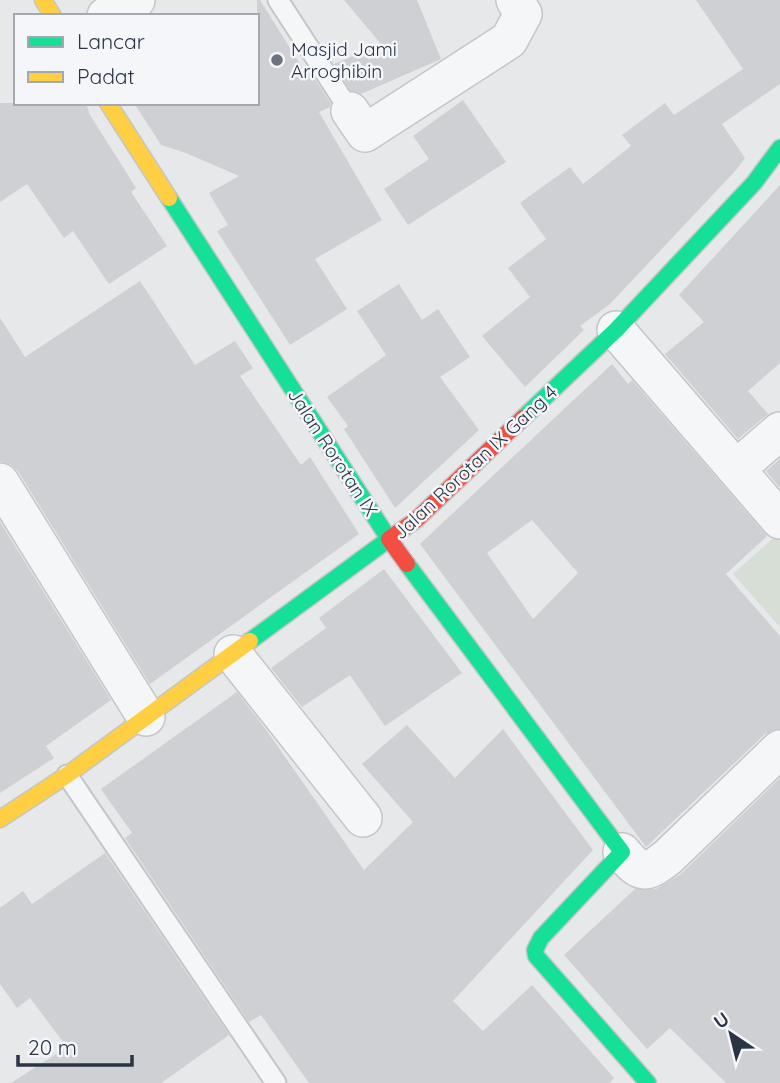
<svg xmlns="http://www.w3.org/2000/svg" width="780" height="1083" font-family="Quicksand,sans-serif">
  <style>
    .green { fill: #d6ded6 }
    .building { fill: #ced0d3; fill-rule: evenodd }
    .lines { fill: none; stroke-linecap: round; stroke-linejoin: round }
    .lane-casing { stroke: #c4c6c8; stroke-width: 23 }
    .street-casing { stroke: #c4c6c8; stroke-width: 40 }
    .fast-casing { stroke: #c4c6c8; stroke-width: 19 }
    .slow-casing { stroke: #c4c6c8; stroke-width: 19 }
    .jam-casing { stroke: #c4c6c8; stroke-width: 19 }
    .lane { stroke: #f5f6f7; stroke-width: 19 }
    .street { stroke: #f5f6f7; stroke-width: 37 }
    .fast { stroke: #16e098; stroke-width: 16 }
    .slow { stroke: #ffcf43; stroke-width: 16 }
    .jam { stroke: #f24e42; stroke-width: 16 }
    .poi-dot { fill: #6c737f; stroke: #f4f6f9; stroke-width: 2.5 }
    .labels { text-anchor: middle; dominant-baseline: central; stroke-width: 5; stroke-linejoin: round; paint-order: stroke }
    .poi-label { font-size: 19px; fill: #2b3445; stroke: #f4f6f9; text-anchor: start }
    .street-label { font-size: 19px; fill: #2b3445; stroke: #f4f6f9 }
  </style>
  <rect width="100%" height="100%" fill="#e6e8ea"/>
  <path class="green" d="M779 533H780V627L733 574Z"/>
  <path class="building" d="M257 0H260L307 75 311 73 331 104 330 107 319 112 382 220 315 259 347 309 290 345 217 231 228 225 209 193 239 176 186 153 161 145 134 103H257Z
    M344 0H417L441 59 361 94 351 91 334 64 381 44Z
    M696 0H780V84L722 124 745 158 737 169 610 304 580 326 584 330 525 387 482 336 530 297 508 268 546 239 520 203 570 167 583 184 631 146 622 135 665 103 674 115 743 69Z
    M463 100 506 162 408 225 384 189 429 159 413 136Z
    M0 103H86L90 115 136 188 131 192 167 246 109 284 73 231 64 238 27 184 0 202Z
    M780 185V363L748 391 768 414 738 439 665 354 704 322 679 295Z
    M140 281 195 365 235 341 253 368 240 376 301 465 310 457 359 534 150 684 18 471 10 464 0 461V318L25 357Z
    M399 284 422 320 438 309 470 357 440 377 479 430 395 508 344 429 348 426 327 397 386 355 357 311Z
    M612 364 628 384 632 380 767 536 726 574 780 636V729L765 734 646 847 420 544ZM532 520 578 573 533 619 487 553Z
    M780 459V488L766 471Z
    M0 522 111 700 46 746 54 758 0 793Z
    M384 569 462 673 385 726 350 675 302 707 271 668 326 628 319 618Z
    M237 692 267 731 364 870 413 822 362 764 407 725 455 778 503 729 593 850 453 1001 483 1031 532 985 614 1078 609 1083H309L261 1015 249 1022 125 838 132 833 101 789Z
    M780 778V1083H726L670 1028 647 1049 564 955 635 889H656L681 874Z
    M105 853 229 1035 161 1083H11L67 1047 30 998 17 1008 0 984V908L23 891 32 904Z"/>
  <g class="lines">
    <g class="lane-casing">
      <path id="lane" d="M278 0 350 111
        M67 775 276 1083"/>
    </g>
    <g class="street-casing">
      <path id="street" d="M106 16 136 0
        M350 111 365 133 509 40 523 14 515 0
        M616 330 780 520
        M736 469 780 431
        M0 482 146 717
        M233 654 363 818
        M622 852C641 875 645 875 668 857L780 749"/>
    </g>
    <g class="fast-casing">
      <path id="fast" d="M169 198 389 539 250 641
        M523 418 616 330 754 183 780 148
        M407 564 622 852 541 938 535 950 536 956 648 1083"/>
    </g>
    <g class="slow-casing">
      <path id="slow" d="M43 0 53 16
        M108 103 169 198
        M0 819 67 775 250 641"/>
    </g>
    <g class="jam-casing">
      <path id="jam" d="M407 564 389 539 416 520 523 418"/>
    </g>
    <use href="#lane" class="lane"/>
    <use href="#street" class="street"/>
    <use href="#fast" class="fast"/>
    <use href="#slow" class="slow"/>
    <use href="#jam" class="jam"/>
  </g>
  <circle class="poi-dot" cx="277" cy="60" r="7"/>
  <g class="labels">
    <g class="poi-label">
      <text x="291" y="49">Masjid Jami<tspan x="291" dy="22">Arroghibin</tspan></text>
    </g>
    <g class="street-label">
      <text transform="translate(333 452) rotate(57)">Jalan Rorotan IX</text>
      <text transform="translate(475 462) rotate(-43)">Jalan Rorotan IX Gang 4</text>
    </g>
  </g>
  <rect x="14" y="14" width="245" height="91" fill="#f4f6f9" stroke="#a4a8b1" stroke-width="2"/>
  <rect x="28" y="37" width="35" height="10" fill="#16e098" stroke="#a4a8b1" stroke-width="2"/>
  <text x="77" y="49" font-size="21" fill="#2b3445">Lancar</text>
  <rect x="28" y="72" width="35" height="10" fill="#ffcf43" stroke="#a4a8b1" stroke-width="2"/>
  <text x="77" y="84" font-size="21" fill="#2b3445">Padat</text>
  <g transform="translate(731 1034) rotate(325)" stroke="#f4f6f9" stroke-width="5" paint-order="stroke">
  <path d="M0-5L12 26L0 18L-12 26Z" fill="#2b3445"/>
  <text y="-10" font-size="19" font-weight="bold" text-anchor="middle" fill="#2b3445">U</text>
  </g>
  <path d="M18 1055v10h114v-10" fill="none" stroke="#2b3445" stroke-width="3.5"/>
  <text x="28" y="1055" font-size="21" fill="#2b3445" stroke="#f4f6f9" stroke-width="5" paint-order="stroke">20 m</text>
</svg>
